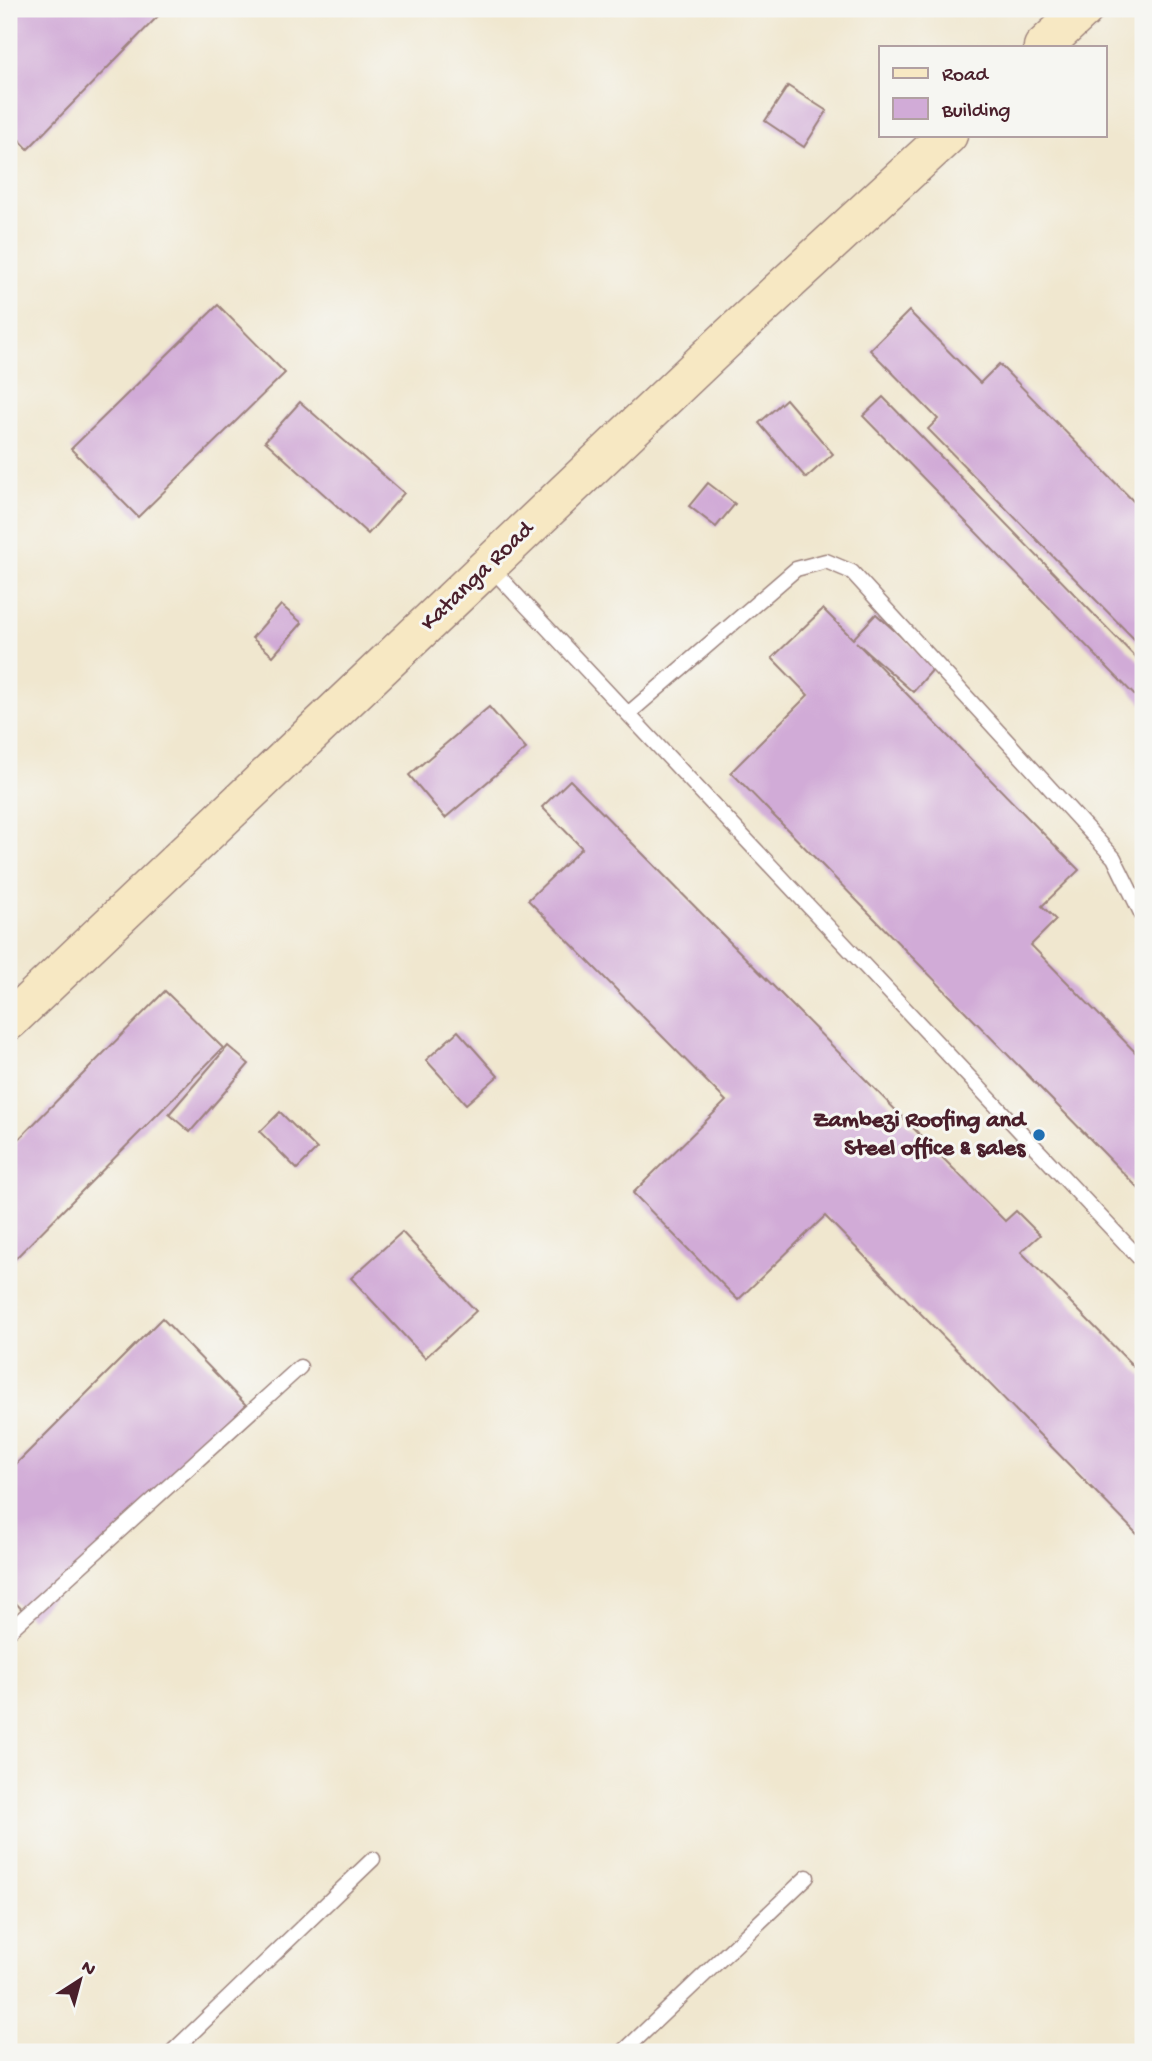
<svg xmlns="http://www.w3.org/2000/svg" width="1152" height="2061" font-family="'Gochi Hand',sans-serif">
  <style>
    .building { fill: #d1abd7 }
    .lines { fill: none; stroke-linecap: round; stroke-linejoin: round }
    .lane-casing { stroke: #9d837d; stroke-width: 17 }
    .secondary-casing { stroke: #9d837d; stroke-width: 41 }
    .lane { stroke: #fff; stroke-width: 14 }
    .secondary { stroke: #f7e8c3; stroke-width: 38 }
    .poi-dot { fill: #1f6fb2; stroke: #f6f6f2; stroke-width: 2.5 }
    .labels { text-anchor: middle; dominant-baseline: central; stroke-width: 6; stroke-linejoin: round; paint-order: stroke }
    .street-label { font-size: 24px; fill: #4a1f2b; stroke: #f6f6f2 }
    .poi-label { font-size: 24px; font-weight: bold; fill: #4a1f2b; stroke: #f6f6f2; text-anchor: end }
  </style>
  <rect width="100%" height="100%" fill="#f6f6f2"/>
  <filter id="ink" filterUnits="userSpaceOnUse"><feTurbulence type="fractalNoise" baseFrequency=".0143" numOctaves="2"/><feDisplacementMap in="SourceGraphic" scale="14" xChannelSelector="R" yChannelSelector="G"/><feConvolveMatrix kernelMatrix="1 2 1 2 8 2 1 2 1" color-interpolation-filters="sRGB"/></filter>
  <filter id="wash" filterUnits="userSpaceOnUse"><feTurbulence type="fractalNoise" baseFrequency=".00686" numOctaves="4" result="noise"/><feDisplacementMap in="SourceGraphic" scale="28" xChannelSelector="R" yChannelSelector="G"/><feGaussianBlur stdDeviation="1.57" result="paint"/><feColorMatrix in="noise" values="0 0 0 0 0 0 0 0 0 0 0 0 0 0 0 0 0 1.4 0 .05"/><feComposite in="paint" operator="in"/></filter>
  <g filter="url(#wash)">
    <rect width="100%" height="100%" fill="#f0e7cf"/>
    <g id="blocks">
      <path class="building" d="M9 9H165L28 149 9 129Z
        M788 86 827 111 804 147 765 121Z
        M218 305 285 373 138 517 71 449Z
        M909 311 980 383 999 364 1143 511V648L928 429 938 419 870 350Z
        M883 397 1143 665V704L863 416Z
        M786 399 833 454 806 478 759 423Z
        M300 402 404 493 368 534 265 441Z
        M708 483 735 504 716 527 689 506Z
        M281 605 302 623 273 656 252 638Z
        M823 609 853 639 876 614 935 667 913 692 856 642 1079 870 1042 906 1056 920 1031 945 1143 1060V1193L731 772 808 695 772 658Z
        M489 707 526 749 445 818 409 775Z
        M570 780 1005 1221 1016 1211 1040 1235 1021 1252 1143 1376V1528L1137 1534 825 1216 738 1300 633 1193 726 1101 528 900 582 848 542 807Z
        M165 991 223 1048 9 1265V1149Z
        M458 1031 498 1076 466 1104 426 1060Z
        M228 1046 249 1064 190 1132 169 1114Z
        M280 1112 317 1149 297 1169 260 1132Z
        M402 1232 476 1311 425 1358 351 1278Z
        M162 1318 246 1405 31 1619 9 1596V1471Z"/>
    </g>
  </g>
  <g filter="url(#ink)">
    <use href="#blocks" fill-opacity="0" stroke="#9d837d" stroke-width="2"/>
    <g class="lines">
      <g class="lane-casing">
        <path id="lane" d="M490 567 628 714 796 569 826 561 852 572 1114 858 1143 917
          M628 714 1143 1262
          M9 1631 300 1367
          M172 2052 373 1859
          M623 2052 807 1877"/>
      </g>
      <g class="secondary-casing">
        <path id="secondary" d="M1043 47 1084 9
          M9 1021 730 336 948 135"/>
      </g>
      <use href="#lane" class="lane"/>
      <use href="#secondary" class="secondary"/>
    </g>
  </g>
  <circle class="poi-dot" cx="1039" cy="1135" r="7"/>
  <g class="labels">
    <g class="street-label">
      <text transform="translate(478 577) rotate(-44)">Katanga Road</text>
    </g>
    <g class="poi-label">
      <text x="1025" y="1121">Zambezi Roofing and<tspan x="1025" dy="28">Steel office &amp; sales</tspan></text>
    </g>
  </g>
  <rect width="1152" height="2061" fill="none" stroke="#f6f6f2" stroke-width="35"/>
  <rect x="879" y="46" width="228" height="91" fill="#f6f6f2" stroke="#b1a0a2" stroke-width="2"/>
  <rect x="893" y="68" width="35" height="10" fill="#f7e8c3" stroke="#b1a0a2" stroke-width="2"/>
  <text x="942" y="80" font-size="21" fill="#4a1f2b">Road</text>
  <rect x="893" y="98" width="35" height="21" fill="#d1abd7" stroke="#b1a0a2" stroke-width="2"/>
  <text x="942" y="116" font-size="21" fill="#4a1f2b">Building</text>
  <g transform="translate(80 1980) rotate(36)" stroke="#f6f6f2" stroke-width="5" paint-order="stroke">
  <path d="M0-5L12 26L0 18L-12 26Z" fill="#4a1f2b"/>
  <text y="-10" font-size="19" font-weight="bold" text-anchor="middle" fill="#4a1f2b">N</text>
  </g>
</svg>
